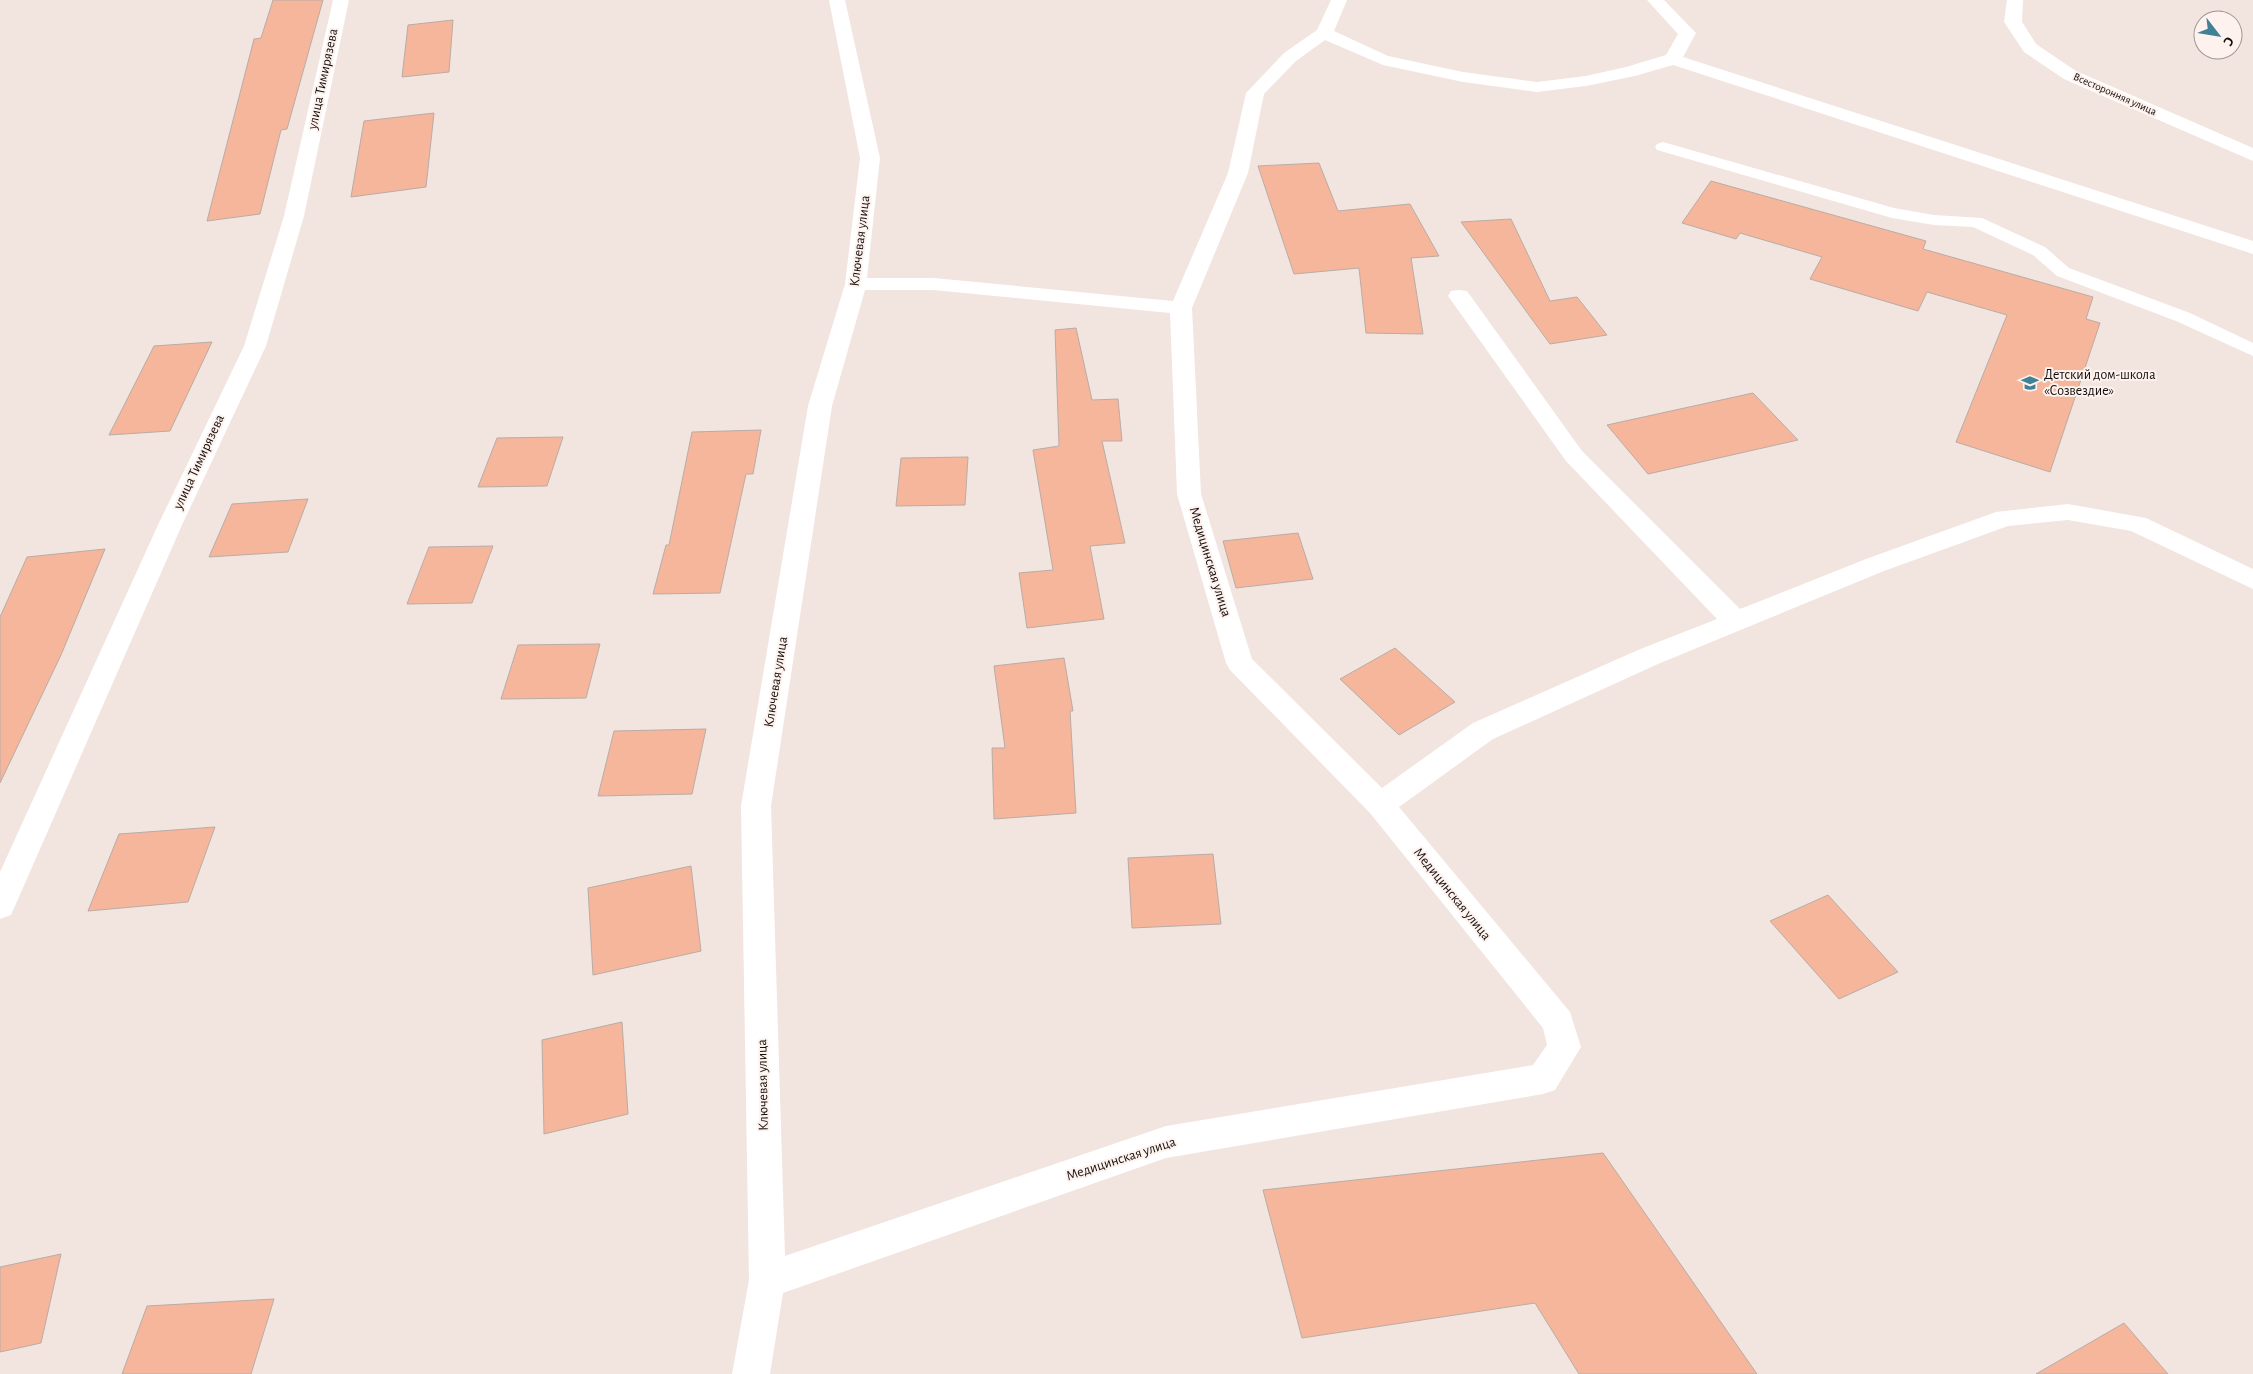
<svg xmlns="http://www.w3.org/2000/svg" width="2253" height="1374" font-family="'Alegreya Sans',sans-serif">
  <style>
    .building { fill: #f5b69b; stroke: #b9aca6 }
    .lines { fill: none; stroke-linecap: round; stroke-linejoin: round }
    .service { fill: #fff; fill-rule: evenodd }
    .minor { fill: #fff; fill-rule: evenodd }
    .labels { text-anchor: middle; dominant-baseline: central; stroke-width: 4; stroke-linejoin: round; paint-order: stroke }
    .far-street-label { font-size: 11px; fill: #130e0c; stroke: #fdf2ed }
    .street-label { font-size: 14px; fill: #130e0c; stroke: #fdf2ed }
    .poi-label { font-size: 14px; fill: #130e0c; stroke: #fdf2ed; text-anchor: start }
  </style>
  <rect width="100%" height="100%" fill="#f2e4de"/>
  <path class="building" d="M273 0H323L287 129 281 130 260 214 207 221 254 39 261 38Z
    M453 20 449 72 402 77 408 25Z
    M434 113 426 187 351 197 364 121Z
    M1319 163 1338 211 1410 204 1439 256 1411 258 1423 334 1366 333 1359 268 1294 274 1258 166Z
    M1711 181 1926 241 1923 249 2093 297 2086 319 2100 323 2050 472 1956 442 2007 315 1927 292 1918 311 1810 279 1822 257 1740 233 1736 239 1682 223Z
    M1511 219 1550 301 1577 297 1607 335 1550 344 1461 222Z
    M1076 328 1092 400 1118 399 1122 441H1102L1125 543 1090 546 1104 619 1027 628 1019 573 1053 570 1033 450 1059 446 1055 330Z
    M212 342 170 431 109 435 154 346Z
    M1753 393 1798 440 1648 474 1607 425Z
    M761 430 753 474H746L720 593 653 594 666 545H669L692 432Z
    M563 437 547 486 478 487 497 438Z
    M968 457 965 505 896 506 901 458Z
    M308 499 288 552 209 557 232 504Z
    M1298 533 1313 579 1236 588 1223 541Z
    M493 546 472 603 407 604 429 547Z
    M105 549 61 655 0 783V617L27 557Z
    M600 644 586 698 501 699 518 645Z
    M1395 648 1455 702 1399 735 1340 679Z
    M1064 658 1073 711H1070L1076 813 994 819 992 748H1005L994 666Z
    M706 729 692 794 598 796 614 731Z
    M215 827 188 902 88 911 119 834Z
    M1213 854 1221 924 1132 928 1128 858Z
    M691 866 701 951 593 975 588 888Z
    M1828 895 1898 972 1839 999 1770 921Z
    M622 1022 628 1114 544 1134 542 1040Z
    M1603 1153 1757 1374H1579L1535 1303 1302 1338 1263 1190Z
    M61 1254 41 1343 0 1352V1267Z
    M274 1299 251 1374H122L147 1306Z
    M2124 1323 2168 1374H2036Z"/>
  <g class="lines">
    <path class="service" d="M1663 142 1894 208 1934 215 1982 218 2045 247 2069 268 2190 313 2253 343V356L2176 321 2057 276 2033 255 1973 227 1934 225 1892 218 1657 150 1655 147 1657 144Z"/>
    <path class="minor" d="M333 0H349L304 216 266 346 182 525 15 906 11 915 0 919V872L158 525 244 346 284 216Z
      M829 0H845L880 158 867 278H934L1173 301 1228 173 1246 93 1284 53 1317 30 1331 0H1347L1334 31 1388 56 1463 72 1537 82 1586 76 1626 67 1666 55 1678 34 1647 0H1664L1696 33 1683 57 2253 241V254L1673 65 1635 76 1586 86 1537 92 1463 82 1383 65 1325 40 1296 61 1264 94 1248 173 1192 308 1201 494 1252 659 1382 788 1473 723 1638 650 1717 619 1566 461 1448 296 1451 291 1459 290 1467 291 1582 451 1740 609 1866 559 1996 512 2068 504 2146 518 2253 569V589L2131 531 2068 520 2008 526 1884 571 1658 664 1493 739 1399 807 1570 1012 1581 1047 1555 1090 1543 1094 1166 1158 783 1293 770 1374H732L749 1280 741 806 808 406 845 284 860 158ZM865 290H934L1170 313 1177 494 1226 663 1230 670 1370 813 1543 1028 1547 1045 1533 1065 1166 1126 785 1256 771 806 832 406Z
      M2007 0H2023L2022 22 2036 44 2076 71 2253 148V161L2064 79 2024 52 2004 22Z"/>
  </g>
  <defs>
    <g id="school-bare" transform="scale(1.35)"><path d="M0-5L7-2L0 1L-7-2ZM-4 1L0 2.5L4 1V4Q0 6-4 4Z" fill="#428096" stroke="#fdf2ed" stroke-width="2.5" paint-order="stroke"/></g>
  </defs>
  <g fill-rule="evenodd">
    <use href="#school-bare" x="2030" y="383"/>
  </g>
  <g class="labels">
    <g class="far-street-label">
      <text transform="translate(2115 94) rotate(24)">Всесторонняя улица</text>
    </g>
    <g class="street-label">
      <text transform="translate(323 79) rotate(-78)">улица Тимирязева</text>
      <text transform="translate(860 241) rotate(-83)">Ключевая улица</text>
      <text transform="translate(199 462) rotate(-65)">улица Тимирязева</text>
      <text transform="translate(1210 562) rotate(73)">Медицинская улица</text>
      <text transform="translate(776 682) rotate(-81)">Ключевая улица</text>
      <text transform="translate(1452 894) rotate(51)">Медицинская улица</text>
      <text transform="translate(763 1085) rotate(-91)">Ключевая улица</text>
      <text transform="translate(1121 1159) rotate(-18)">Медицинская улица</text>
    </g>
    <g class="poi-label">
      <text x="2044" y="375">Детский дом-школа<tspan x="2044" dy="16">«Созвездие»</tspan></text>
    </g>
  </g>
  <g transform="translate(2218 35) rotate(121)"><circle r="24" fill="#fdf2ed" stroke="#9f9793"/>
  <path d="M0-4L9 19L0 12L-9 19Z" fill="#428096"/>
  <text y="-8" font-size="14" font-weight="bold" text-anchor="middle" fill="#130e0c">С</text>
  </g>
</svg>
